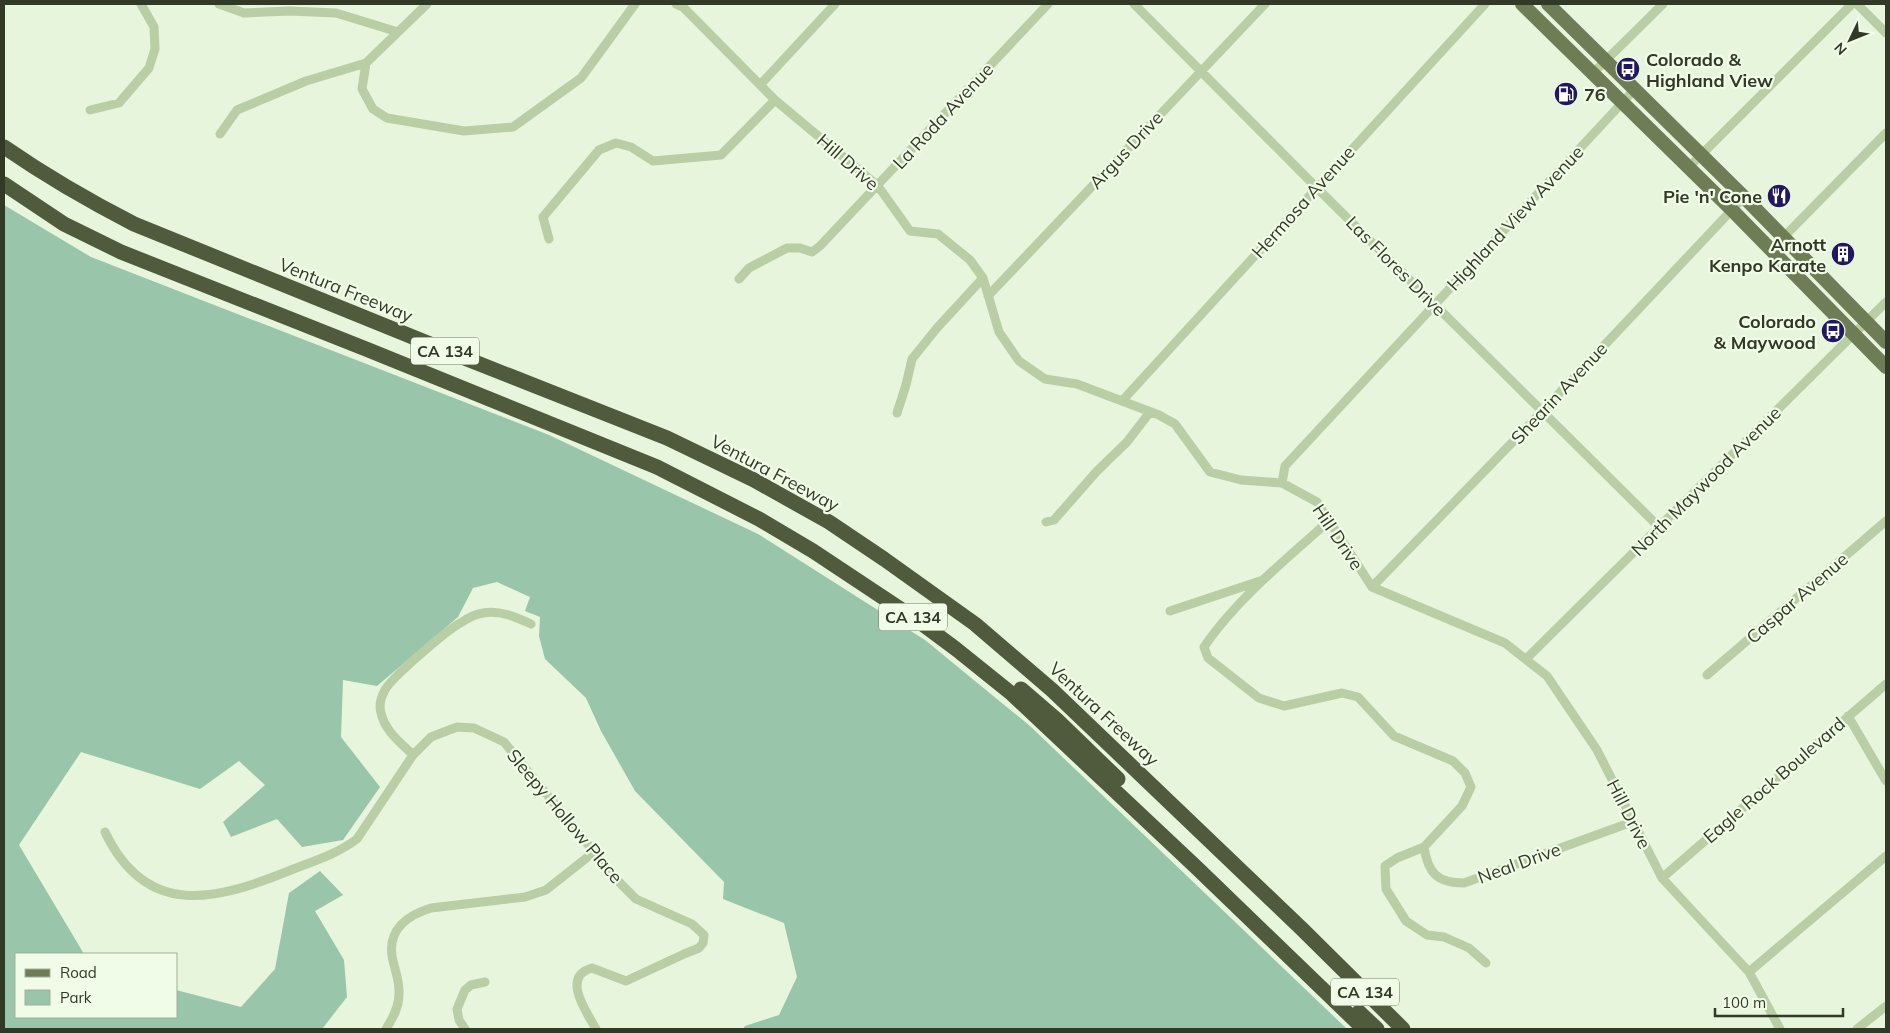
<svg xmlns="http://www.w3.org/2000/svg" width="1890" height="1033" font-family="Mulish,sans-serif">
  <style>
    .green { fill: #99c5aa }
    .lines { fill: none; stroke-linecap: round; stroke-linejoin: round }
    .minor { stroke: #b9cea5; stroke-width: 9 }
    .primary { stroke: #6e7d56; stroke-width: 14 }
    .motorway { stroke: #505b3d; stroke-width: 15 }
    .labels { text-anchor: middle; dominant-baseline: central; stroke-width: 4.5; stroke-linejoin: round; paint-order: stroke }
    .shield { fill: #f0fce8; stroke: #6c7461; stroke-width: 1 }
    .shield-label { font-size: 16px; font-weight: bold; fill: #333927 }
    .poi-label { font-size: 18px; font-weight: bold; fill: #333927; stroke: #f0fce8; text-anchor: end }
    .street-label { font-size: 18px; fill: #333927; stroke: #f0fce8 }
  </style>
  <rect width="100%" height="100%" fill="#e6f5db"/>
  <path class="green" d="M4 205 91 257 549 435 758 534 925 640 1030 726 1347 1029H743L745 1026 779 1015 797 977 784 923 723 899 724 882 635 791 601 731 586 698 545 659 539 636 540 617 525 611 530 597 497 582 473 588 458 617 377 686 343 680 341 737 380 787 343 840 302 847 277 819 231 837 223 822 265 785 239 761 200 789 81 752 19 845 84 954H16V1017H176V990L241 1007 275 969 289 893 320 871 343 895 315 911 344 960 347 997 322 1029H4Z"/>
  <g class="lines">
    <path class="minor" d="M219 4 244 13 289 11 336 13 398 32
      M676 4 683 7 775 100 878 186 910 231 938 234 970 260 983 278 999 332 1019 361 1045 379 1077 384 1159 415 1175 424 1210 472 1241 480 1282 483 1317 502 1372 587 1505 643 1547 676 1597 750 1662 878 1749 972 1780 1029
      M1134 4 1317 188 1659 527
      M1857 4 1886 33
      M366 63 362 89 373 109 387 118 464 131 513 127 581 78 635 4
      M1592 74 1663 4
      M760 85 835 4
      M90 110 119 103 149 68 155 49 154 27 141 4
      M220 134 237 110 306 81 366 63 427 4
      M1688 168 1852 4
      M549 239 543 217 599 150 616 143 631 147 653 161 721 155 775 100
      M1771 250 1886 133
      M739 279 749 268 787 248H800L812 252 820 246 1048 4
      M988 296 1265 4
      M1122 401 1485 4
      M897 413 906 385 912 359 937 328 983 278
      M1282 483 1285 466 1634 90
      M1329 521C1287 558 1235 601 1204 647L1208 658 1259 698 1284 706 1342 693 1358 697 1394 736 1453 761 1465 773 1471 787 1462 806 1424 847 1397 858 1385 866 1386 889 1406 921 1427 935 1444 937 1469 948 1486 963
      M1046 522 1054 520 1097 471 1127 442 1150 412
      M1372 587 1534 420 1744 197
      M1170 611 1260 581
      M1526 659 1886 302
      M1707 675 1886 521
      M1848 716 1886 781
      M413 755C400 742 385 731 381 713 379 706 381 697 385 690 391 678 448 629 462 622 468 618 477 614 483 613 500 610 516 617 531 624
      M105 832C147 920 217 900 291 870 314 861 337 854 357 839L413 755 431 737 457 727 474 728 504 742 617 880 636 899 692 924 704 935 703 943 699 948 684 954 626 981 592 968C561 977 586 1011 596 1029
      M1424 847C1428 873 1437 883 1464 883L1632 822
      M1662 878 1886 684
      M1749 972 1886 856
      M386 1029C393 1018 399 1007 399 994 400 981 394 968 392 956 388 929 408 915 431 908L525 897 546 890 594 852
      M465 1029 459 1020 457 1009 465 990 471 985 485 982
      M1857 1029 1886 1006"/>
    <path class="primary" d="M1522 4 1732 210 1886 367
      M1548 4 1744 197 1886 342"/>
    <path class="motorway" d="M4 147C46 176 89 201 134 224L462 357 667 438 754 480 829 522 884 559 975 624 1052 690 1303 930 1403 1029
      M4 184 64 224 121 252 366 349 657 467 759 519 813 551 917 620 956 649 1012 694 1197 868 1364 1029
      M1021 689 1057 720 1118 779
      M1359 1012 1377 1029"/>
  </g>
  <defs>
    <g id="bus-disc" transform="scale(1.25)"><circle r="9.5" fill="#201860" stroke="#f0fce8"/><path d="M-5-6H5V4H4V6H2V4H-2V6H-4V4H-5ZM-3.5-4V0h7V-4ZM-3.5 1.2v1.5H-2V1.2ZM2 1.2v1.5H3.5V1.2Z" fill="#fff"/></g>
    <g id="fuel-disc" transform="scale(1.25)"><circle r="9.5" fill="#201860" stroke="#f0fce8"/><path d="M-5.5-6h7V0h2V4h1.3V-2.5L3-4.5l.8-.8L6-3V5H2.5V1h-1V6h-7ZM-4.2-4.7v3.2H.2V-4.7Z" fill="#fff"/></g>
    <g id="restaurant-disc" transform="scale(1.25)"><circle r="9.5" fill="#201860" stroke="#f0fce8"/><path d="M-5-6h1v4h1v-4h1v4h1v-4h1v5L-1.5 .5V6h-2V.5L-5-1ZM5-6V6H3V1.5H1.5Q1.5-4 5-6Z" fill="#fff"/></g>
    <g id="building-disc" transform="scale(1.25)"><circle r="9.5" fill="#201860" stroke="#f0fce8"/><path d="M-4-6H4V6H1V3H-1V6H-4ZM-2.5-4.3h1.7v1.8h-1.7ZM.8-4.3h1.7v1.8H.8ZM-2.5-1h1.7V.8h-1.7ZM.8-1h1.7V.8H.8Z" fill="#fff"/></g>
  </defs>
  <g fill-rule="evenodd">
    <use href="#bus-disc" x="1628" y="69"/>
    <use href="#fuel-disc" x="1566" y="94"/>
    <use href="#restaurant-disc" x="1779" y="196"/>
    <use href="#building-disc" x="1843" y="254"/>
    <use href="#bus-disc" x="1833" y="331"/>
  </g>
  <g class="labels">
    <g class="shield">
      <rect x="411" y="337.5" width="68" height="27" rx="4"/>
      <rect x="879" y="603.5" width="68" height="27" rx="4"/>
      <rect x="1331" y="978.5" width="68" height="27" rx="4"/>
    </g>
    <g class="shield-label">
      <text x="445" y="351">CA 134</text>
      <text x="913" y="617">CA 134</text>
      <text x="1365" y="992">CA 134</text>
    </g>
    <g class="poi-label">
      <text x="1646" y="59" text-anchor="start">Colorado &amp;<tspan x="1646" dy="21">Highland View</tspan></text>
      <text x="1584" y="94" text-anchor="start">76</text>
      <text x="1762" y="196">Pie 'n' Cone</text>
      <text x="1826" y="244">Arnott<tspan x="1826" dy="21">Kenpo Karate</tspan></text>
      <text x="1816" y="321">Colorado<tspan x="1816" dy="21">&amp; Maywood</tspan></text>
    </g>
    <g class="street-label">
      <text transform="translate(943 116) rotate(-47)">La Roda Avenue</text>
      <text transform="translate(1126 150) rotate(-47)">Argus Drive</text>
      <text transform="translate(848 162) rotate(41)">Hill Drive</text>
      <text transform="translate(1303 202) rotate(-48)">Hermosa Avenue</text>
      <text transform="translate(1515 218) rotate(-47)">Highland View Avenue</text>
      <text transform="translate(1396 266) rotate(45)">Las Flores Drive</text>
      <text transform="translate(346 290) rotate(22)">Ventura Freeway</text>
      <text transform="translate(1559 393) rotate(-47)">Shearin Avenue</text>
      <text transform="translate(775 473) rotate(28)">Ventura Freeway</text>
      <text transform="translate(1706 481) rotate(-45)">North Maywood Avenue</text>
      <text transform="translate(1338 537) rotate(56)">Hill Drive</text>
      <text transform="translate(1797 598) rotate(-41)">Caspar Avenue</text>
      <text transform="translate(1104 714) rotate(43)">Ventura Freeway</text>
      <text transform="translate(1774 780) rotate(-41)">Eagle Rock Boulevard</text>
      <text transform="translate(1629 814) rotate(63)">Hill Drive</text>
      <text transform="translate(565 816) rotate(50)">Sleepy Hollow Place</text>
      <text transform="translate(1519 863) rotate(-20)">Neal Drive</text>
    </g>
  </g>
  <rect width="1890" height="1033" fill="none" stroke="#333927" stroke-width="10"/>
  <rect x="15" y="953" width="162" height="65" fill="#f0fce8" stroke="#a4ae9b"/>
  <rect x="25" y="969" width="25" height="8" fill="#6e7d56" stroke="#a4ae9b"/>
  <text x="60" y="978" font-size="15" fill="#333927">Road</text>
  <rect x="25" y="990" width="25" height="15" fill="#99c5aa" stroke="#a4ae9b"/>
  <text x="60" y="1003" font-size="15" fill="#333927">Park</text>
  <g transform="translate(1850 40) rotate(227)" stroke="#f0fce8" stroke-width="4" paint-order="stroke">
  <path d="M0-4L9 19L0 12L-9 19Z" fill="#333927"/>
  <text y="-8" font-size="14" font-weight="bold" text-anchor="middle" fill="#333927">N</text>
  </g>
  <path d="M1715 1008v8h128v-8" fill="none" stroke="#333927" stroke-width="2.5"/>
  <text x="1722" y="1008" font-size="15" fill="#333927" stroke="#f0fce8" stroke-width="4" paint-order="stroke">100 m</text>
</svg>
